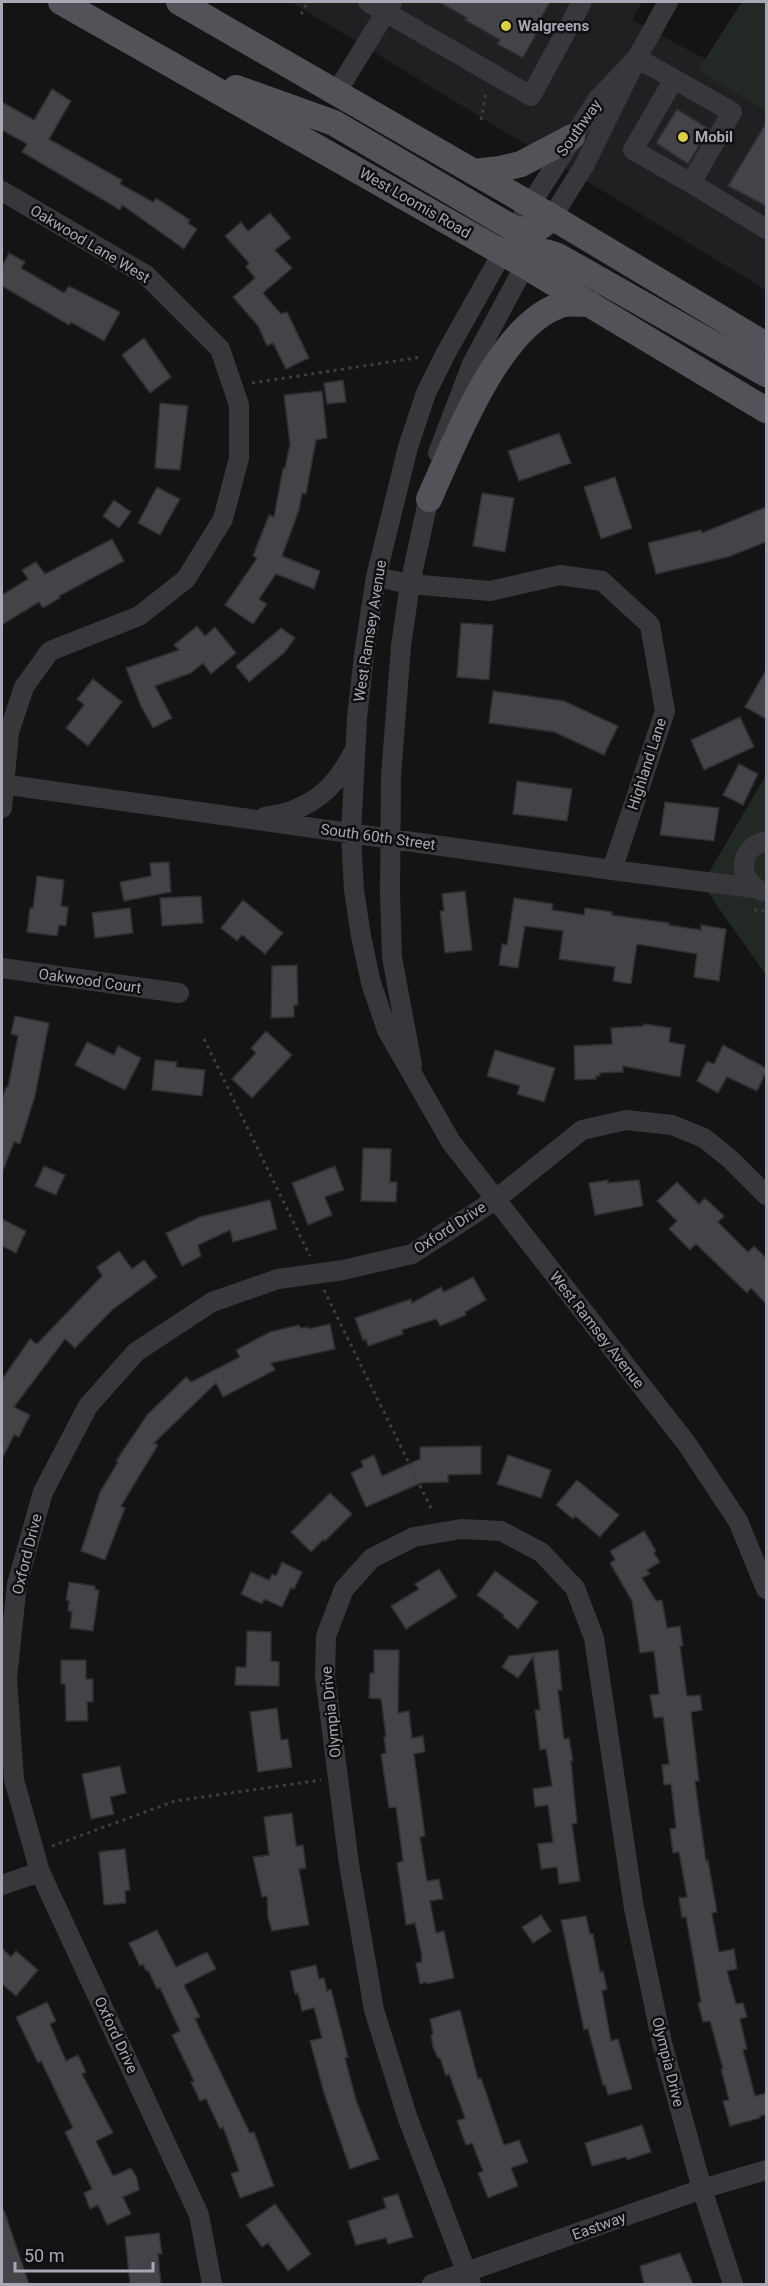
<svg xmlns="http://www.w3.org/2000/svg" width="768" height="2286" font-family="Roboto,sans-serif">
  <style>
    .built { fill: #202022 }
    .green { fill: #222925 }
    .building { fill: #434348; stroke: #2f2e31; stroke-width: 1.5 }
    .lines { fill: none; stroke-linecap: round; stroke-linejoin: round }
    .path { stroke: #3d3d42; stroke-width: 3; stroke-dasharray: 3 4.5; stroke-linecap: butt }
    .minor { stroke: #38373b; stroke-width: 20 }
    .major { stroke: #525258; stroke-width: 26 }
    .poi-dot { fill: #dacd47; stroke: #0f0f10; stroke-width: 2 }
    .labels { text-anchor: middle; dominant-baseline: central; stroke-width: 5; stroke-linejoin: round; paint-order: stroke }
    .poi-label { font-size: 15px; font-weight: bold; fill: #a7a8b4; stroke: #0f0f10; text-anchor: start }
    .street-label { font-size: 15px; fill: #a7a8b4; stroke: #0f0f10 }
  </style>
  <rect width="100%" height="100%" fill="#141415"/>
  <path class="built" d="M291 2H642L632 20 766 91V290Z"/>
  <path class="green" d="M742 2H766V111L698 70Z
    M766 775V975L702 884Z"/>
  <path class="building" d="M439 2H550L533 32 536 34 523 58 497 44 500 40 465 20 467 18Z
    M52 89 71 101 49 139 122 180 120 184 153 202 156 198 190 220 188 223 197 229 184 249 122 205 120 210 22 152 27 144 2 130V102L34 120Z
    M677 109 709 129 688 164 656 143Z
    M766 123V206L728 186Z
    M270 213 291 238 275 250 292 268 263 293 281 314 287 312 309 358 286 369 273 343 267 346 258 326 233 297 255 278 246 267 249 263 225 236 241 222 248 231Z
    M9 253 25 262 21 268 64 293 69 286 120 312 104 341 71 322 69 325 2 286V267Z
    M144 338 171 377 150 393 122 355Z
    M343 380 346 402 327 404 324 383Z
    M322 391 327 438 316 440 306 494 302 493 299 510 282 556 320 571 314 589 276 574 259 599 267 604 253 624 225 605 257 558 253 556 269 515 274 517 283 468H285L290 444 284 395Z
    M160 403 188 406 180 470 155 468Z
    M559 433 571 463 519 481 508 451Z
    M615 477 632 528 601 539 584 487Z
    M157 487 180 499 160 535 138 523Z
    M482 493 514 498 505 552 473 546Z
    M114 500 131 512 119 528 103 516Z
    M766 507V542L728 557 656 574 648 543 701 530 702 533Z
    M112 539 124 561 59 596 60 598 43 608 39 602 2 625V595L28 579 22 570 36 562 45 574Z
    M461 623 493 625 489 680 457 677Z
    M197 626 205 636 215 627 236 653 211 674 203 663 191 673 155 686 172 718 153 728 141 706 126 668 179 650 174 645Z
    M281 628 295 638 285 652 249 682 236 666Z
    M766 670V719L745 707Z
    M93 679 122 702 88 746 66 728 84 705 77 699Z
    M493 691 564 701 618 726 604 755 554 732 489 723Z
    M740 717 754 747 704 770 691 740Z
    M739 764 758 774 743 805 723 795Z
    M517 781 572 789 567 821 513 814Z
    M665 802 719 808 714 841 660 835Z
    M169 862 171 892 124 901 120 882 151 876 150 863Z
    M37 876 64 880 61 906 68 907 66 926 59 925 57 936 27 932 30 908H33Z
    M465 891 472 950 445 953 440 911H444L442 894Z
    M201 896 203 923 162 926 160 898Z
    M514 898 553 904 552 910 584 915 585 908 612 912V915L669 923V925L701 930V925L726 929 719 981 694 977 697 954 637 944 631 984 613 981 615 967 559 959 563 931 525 926 518 968 499 965 502 944 507 945Z
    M243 900 283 933 265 954 242 935 237 941 221 928Z
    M130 908 133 933 95 938 92 913Z
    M297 965 298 1005H294V1017L271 1018 272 966Z
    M15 1016 49 1023 35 1096 20 1144 14 1142 2 1173V1099L6 1087H8L18 1036 11 1034Z
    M644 1024 671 1028 669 1042 685 1045 680 1077 623 1066V1072L600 1073V1076H596V1079L575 1080 574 1046 612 1044 611 1028 643 1026Z
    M266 1031 292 1055 252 1098 232 1079 256 1053 251 1048Z
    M87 1042 114 1055 118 1046 141 1058 125 1090 75 1065Z
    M723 1045 766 1068V1072L757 1091 727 1077 718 1093 697 1081 707 1061 714 1064Z
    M495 1050 555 1068 544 1102 517 1094 520 1086 487 1076Z
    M155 1060 177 1062 176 1067 205 1070 202 1096 152 1090Z
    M363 1148 391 1149 390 1182H397L396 1202 361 1201Z
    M44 1166 65 1175 56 1195 35 1186Z
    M335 1166 344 1190 325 1197 332 1215 308 1225 292 1183Z
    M608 1180V1183L639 1180 643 1206 595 1215 589 1183Z
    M677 1182 699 1204 705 1198 724 1216 718 1222 748 1252 754 1246 766 1258V1304L751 1288 747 1293 696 1244 690 1250 669 1229 677 1221 657 1201Z
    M270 1200 277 1229 233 1242 230 1230 198 1245 201 1256 182 1266 166 1233 200 1217Z
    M2 1219 26 1231 16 1253 2 1246Z
    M119 1251 132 1269 144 1260 157 1277 112 1310 75 1348 65 1339 14 1407 30 1415 19 1437 14 1435 2 1459V1379L30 1339 37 1344 102 1276 97 1267Z
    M473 1277 486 1300 465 1312 466 1315 440 1326 436 1319 402 1330 403 1334 368 1346 366 1339 363 1340 355 1318 411 1299 412 1303 441 1287 444 1292Z
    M330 1324 335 1349 271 1363 275 1370 223 1397 216 1383 154 1443 158 1445 121 1506 125 1508 105 1560 81 1551 100 1492 118 1462 116 1461 147 1415 186 1377 191 1382 240 1357 236 1350 270 1332 299 1325 300 1328 308 1327 309 1329Z
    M481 1446V1474L448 1475V1482L421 1483 366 1507 351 1473 363 1467 361 1461 374 1455 382 1476 420 1459V1447Z
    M508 1455 551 1470 541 1498 497 1484Z
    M577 1480 619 1515 600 1537 575 1516 573 1519 556 1505Z
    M330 1493 352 1514 325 1541 323 1540 311 1552 291 1532Z
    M644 1531 656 1551 654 1553 660 1562 647 1570 650 1574 642 1578 656 1601 662 1600 667 1628 680 1626 683 1646H680L687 1696 700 1695 702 1710 691 1712 699 1781H695L706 1861 708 1860 717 1912 712 1913 719 1952 734 1949 737 1969 727 1971 736 2004 743 2003 747 2017 740 2019 747 2049 743 2050 755 2096 766 2093V2115L760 2116V2118L730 2126 723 2101 729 2100 721 2069H723L710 2021 703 2022 698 2003 701 2002 686 1917 682 1918 679 1898 687 1897 679 1852 673 1853 670 1829 676 1828 671 1784 664 1785 662 1765 669 1764 663 1717 654 1718 650 1695 659 1694 654 1651 640 1653 632 1601 610 1563 615 1560 610 1551Z
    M282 1562 302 1572 294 1589 291 1588 282 1607 264 1599 262 1604 241 1594 251 1572 269 1580 272 1574 276 1576Z
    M439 1569 457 1597 406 1629 391 1606 419 1589 415 1584Z
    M495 1571 538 1602 518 1629 503 1617 504 1615 477 1595Z
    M69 1582 95 1586V1590H99L93 1631 70 1628 72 1611H68L69 1601 66 1600Z
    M247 1631 271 1632V1661L279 1662V1686L235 1685 236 1667H246Z
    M374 1650H399L398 1713 409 1711 412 1738 423 1736 425 1752 414 1754 425 1836 420 1837 427 1881 439 1879 443 1899 430 1901 436 1933 444 1931 454 1978 427 1984 426 1982 420 1984 416 1963 422 1962 421 1957 422 1956 415 1923 406 1925 403 1903 397 1863 403 1861 396 1807 389 1808 381 1754 386 1753 384 1737H386L381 1699 369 1698 370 1673H374Z
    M558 1650 562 1690H558L564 1739 569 1738 573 1761H571L577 1823 572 1824 580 1881 559 1884 557 1867 541 1869 538 1844 553 1842 548 1805 535 1807 533 1789 552 1786 546 1749 540 1750 535 1710H540L533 1657 518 1678 502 1667 509 1656Z
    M61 1660H86V1679H93V1702H87L88 1721H66L65 1684H61Z
    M277 1708 281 1740 288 1739 292 1767 258 1772 250 1712Z
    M120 1766 126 1793 110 1797 114 1814 91 1819 82 1774Z
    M292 1813 296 1846 303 1845 306 1868 299 1869 309 1925 272 1931 268 1918 267 1896 262 1897 253 1857 269 1855 264 1817Z
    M125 1849 130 1890 125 1891 126 1903 104 1905 99 1852Z
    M541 1915 551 1931 533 1943 522 1927Z
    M586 1916 590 1934H593L600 1972 603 1971 607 1989 602 1991 611 2041 618 2039 632 2089 608 2095 605 2084 603 2085 588 2029 584 2030 561 1920Z
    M157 1930 176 1967 207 1952 216 1969 184 1985 200 2017 195 2019 250 2133 254 2132 274 2186 240 2198 231 2174 239 2171 223 2127 220 2129 206 2099 200 2101 191 2082 194 2081 172 2035 180 2031 160 1988 157 1989 148 1970 146 1971 143 1964 140 1966 129 1943Z
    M2 1948 11 1957 16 1951 38 1970 16 1996 2 1984Z
    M316 1965 319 1979 324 1978 327 1991 331 1989 348 2057 345 2058 356 2100 379 2159 350 2169 324 2093 310 2041 322 2038 314 2008 302 2011 298 1993 295 1994 290 1971Z
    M47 2002 56 2021 50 2024 66 2061 78 2055 86 2072 82 2074 113 2133 96 2141 113 2176 131 2168 137 2178 139 2190 123 2197 131 2214 107 2225 98 2205 90 2209 84 2193 92 2189 65 2132 73 2128 41 2061 38 2063 16 2017Z
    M460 2010 478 2079 481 2078 504 2145 519 2140 528 2162 511 2168 518 2186 488 2198 478 2173 483 2171 472 2143 466 2145 457 2121 465 2118 449 2074 446 2076 440 2058H438L433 2047 431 2035 433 2034 430 2019Z
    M642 2125 651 2152 627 2160 626 2157 592 2166 585 2143Z
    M398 2194 413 2237 388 2244 386 2238 356 2245 348 2221 386 2208 383 2198Z
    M275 2204 311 2254 288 2271 268 2243 262 2247 246 2225Z
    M2 2210H4L29 2284H2Z
    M159 2233 162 2254H158L161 2284H130L125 2237Z
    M680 2253 693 2284H644L640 2266Z"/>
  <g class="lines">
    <path class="path" d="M301 14 308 2
      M481 120 486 92
      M252 383 422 357
      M754 910 766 911
      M204 1039 310 1256
      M324 1290 431 1508
      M52 1846 175 1801 321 1780"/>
    <path class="minor" d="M368 2 531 96 582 2
      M637 58 674 79 633 150 691 183 766 229
      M674 79 732 112 691 183
      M336 93 392 2
      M2 191 146 275 220 349 239 405V458L223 519 186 579 139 616 50 651 24 687 9 732 2 808
      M523 216 597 100 637 58
      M545 228 584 166 637 58 668 2
      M509 241 446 353 426 393 408 447 376 577 364 655 357 718 351 834 354 890 361 936 371 983 387 1030 451 1142 687 1444 738 1521 766 1589
      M438 453 472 364 531 254
      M376 577 410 584 490 591 560 575 602 581 650 625 665 711 612 870
      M2 784 612 870 754 888
      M265 817C308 811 334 791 353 753
      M761 891C736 879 739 847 766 841
      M2 968 179 993
      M412 1065 392 957 390 892 391 776 401 646 410 584 431 487
      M2 1885 40 1872
      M212 2284 199 2215 40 1872 14 1780 7 1678 17 1584 43 1492 88 1406 136 1352 212 1302 278 1279 343 1270 412 1254 495 1200 582 1130 626 1120 672 1125 704 1138 730 1159 766 1195
      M432 2284 702 2189 766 2170
      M471 2284 408 2119 374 2010 349 1864 325 1676 326 1636 344 1589 372 1558 414 1537 461 1529 501 1531 541 1552 575 1588 594 1638 634 1908 662 2043 702 2189 733 2284"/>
    <path class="major" d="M61 2 524 265 766 410
      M179 2 552 217 766 345
      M236 88 334 123 516 230 538 228 552 217
      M475 172 500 169 521 164 572 137
      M503 253C523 246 538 249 558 256L766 374
      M429 499C454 444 498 328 558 306 568 302 580 304 590 304"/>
  </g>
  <g class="poi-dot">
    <circle cx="506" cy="26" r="6"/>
    <circle cx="683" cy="137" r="6"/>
  </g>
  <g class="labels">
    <g class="poi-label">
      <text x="518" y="26">Walgreens</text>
      <text x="695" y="137">Mobil</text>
    </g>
    <g class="street-label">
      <text transform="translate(579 128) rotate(-55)">Southway</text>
      <text transform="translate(415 203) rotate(30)">West Loomis Road</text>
      <text transform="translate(90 244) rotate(31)">Oakwood Lane West</text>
      <text transform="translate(370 631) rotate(-81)">West Ramsey Avenue</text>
      <text transform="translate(647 764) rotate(-72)">Highland Lane</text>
      <text transform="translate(378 837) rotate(8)">South 60th Street</text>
      <text transform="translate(90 981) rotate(8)">Oakwood Court</text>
      <text transform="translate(450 1228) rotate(-33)">Oxford Drive</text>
      <text transform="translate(597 1330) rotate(52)">West Ramsey Avenue</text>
      <text transform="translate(27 1554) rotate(-76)">Oxford Drive</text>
      <text transform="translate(331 1712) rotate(-96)">Olympia Drive</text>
      <text transform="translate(116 2035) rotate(65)">Oxford Drive</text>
      <text transform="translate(668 2062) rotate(76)">Olympia Drive</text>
      <text transform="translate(599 2226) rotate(-20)">Eastway</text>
    </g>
  </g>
  <rect width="768" height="2286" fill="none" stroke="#a7a8b4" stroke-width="6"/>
  <path d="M15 2262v9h138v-9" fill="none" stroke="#a7a8b4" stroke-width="3"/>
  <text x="24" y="2262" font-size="18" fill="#a7a8b4" stroke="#0f0f10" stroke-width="4.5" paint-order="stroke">50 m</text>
</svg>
